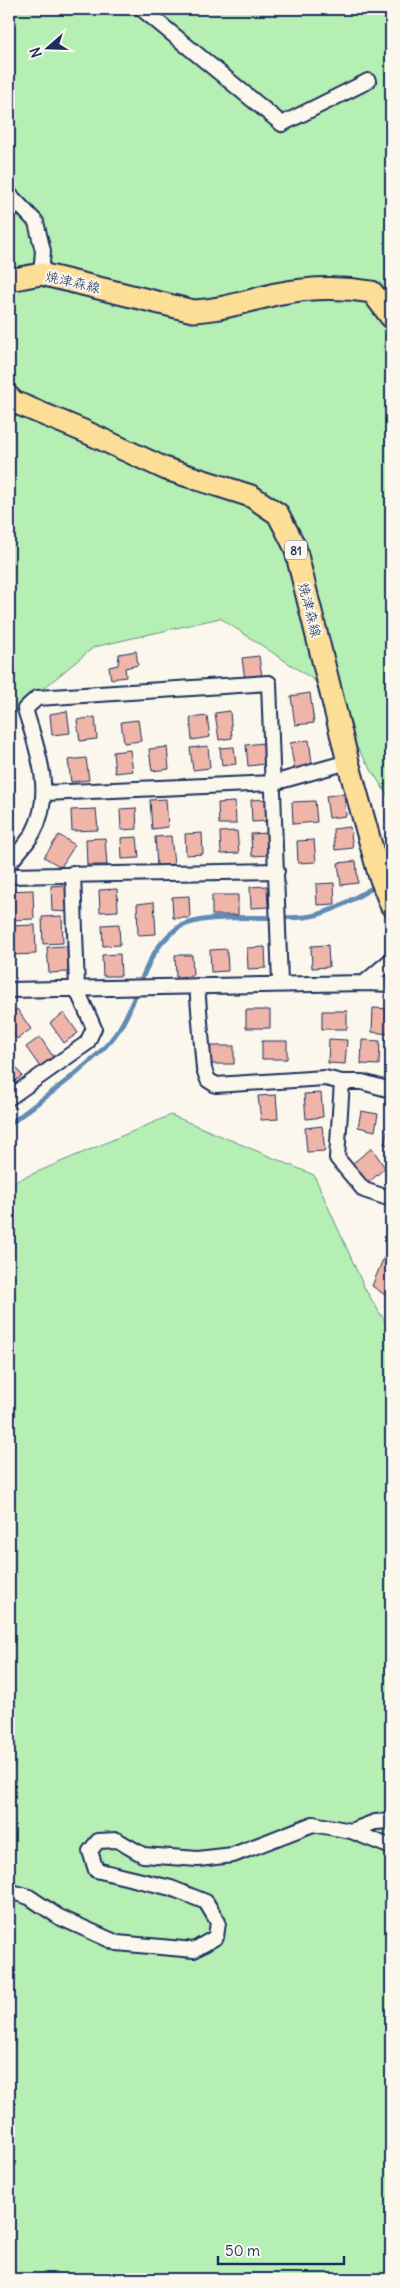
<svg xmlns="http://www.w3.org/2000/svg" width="400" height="2288" font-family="Delius,'Klee One',sans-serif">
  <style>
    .green { fill: #b5efb3; stroke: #688f88 }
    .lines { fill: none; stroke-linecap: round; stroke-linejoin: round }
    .stream { stroke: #618bb5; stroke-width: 5 }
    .building { fill: #efb5a9; stroke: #1b2f5e }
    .street-casing { stroke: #1b2f5e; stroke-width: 18 }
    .primary-casing { stroke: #1b2f5e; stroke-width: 25 }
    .street { stroke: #fbf7ec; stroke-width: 14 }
    .primary { stroke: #fdde96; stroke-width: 21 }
    .labels { text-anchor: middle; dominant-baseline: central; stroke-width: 4; stroke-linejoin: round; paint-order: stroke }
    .shield { fill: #fbf7ec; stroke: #5e6b89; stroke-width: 1 }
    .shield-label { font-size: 12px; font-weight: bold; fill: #1b2f5e }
    .street-label { font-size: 14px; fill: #1b2f5e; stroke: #fbf7ec }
  </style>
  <rect width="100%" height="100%" fill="#fbf7ec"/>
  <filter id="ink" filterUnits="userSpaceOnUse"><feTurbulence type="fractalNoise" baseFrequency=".02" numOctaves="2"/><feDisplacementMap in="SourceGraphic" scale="10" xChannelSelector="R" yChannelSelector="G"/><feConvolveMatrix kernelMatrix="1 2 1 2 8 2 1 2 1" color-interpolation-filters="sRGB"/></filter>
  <g filter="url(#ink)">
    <path class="green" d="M9 9H391V801L314 680 220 618 94 647 11 715 14 822 9 827Z
      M171 1115 314 1175 365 1289 391 1331V2279H9V1184Z"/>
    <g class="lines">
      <path class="stream" d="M9 1125C40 1100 86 1070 111 1040 139 1008 139 957 175 930 199 911 273 920 305 917 332 914 355 897 378 885"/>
    </g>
    <path class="building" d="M136 651 138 665 125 668 126 677 111 679 109 667 118 665 119 654Z
      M259 656 262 677 245 680 242 658Z
      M310 693 314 723 295 725 291 696Z
      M67 711 70 733 52 735 50 714Z
      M230 711 232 738 219 740 215 713Z
      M207 716 210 737 192 740 190 718Z
      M95 717 97 739 80 741 77 720Z
      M138 720 141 741 124 743 121 722Z
      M309 740 313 770 295 772 290 743Z
      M263 743 266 764 248 766 246 745Z
      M208 746 210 768 193 770 190 748Z
      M167 747 169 769 152 771 149 749Z
      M234 747 236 764 222 766 220 748Z
      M130 750 133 771 115 773 113 752Z
      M86 758 89 780 71 782 68 760Z
      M344 794 346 816 329 818 326 796Z
      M166 799 168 827 152 829 150 800Z
      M269 799 270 821 252 822 251 800Z
      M315 801 317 822 293 824 292 802Z
      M235 802 236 824H219L218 803Z
      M136 808 137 829 121 830 120 809Z
      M96 809 98 830 72 831 71 810Z
      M350 827 353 848 335 850 333 829Z
      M237 831 239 853 221 854 220 832Z
      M202 833 203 854 186 855 185 834Z
      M268 833 270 855 252 856 251 834Z
      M59 835 75 845 61 867 44 857Z
      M171 836 174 864 157 866 155 837Z
      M137 837 139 858 122 859 121 838Z
      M105 838 107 865H87L86 839Z
      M314 840 316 862 298 863 297 841Z
      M356 861 358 883 341 885 338 863Z
      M334 883 335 904 317 905 316 884Z
      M67 885 69 912 52 911 51 886Z
      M267 886 268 907 251 908 250 887Z
      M117 889 118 911 100 912 99 890Z
      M33 890 34 919 9 920V891Z
      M212 895H238V915H212Z
      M189 896 190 918H173L172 897Z
      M154 902 156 934 138 935 137 904Z
      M62 916 63 943 43 944 42 917Z
      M119 924 120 945 103 946 102 925Z
      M35 925 36 954 11 955 9 926Z
      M328 945 329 967 312 968 311 946Z
      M67 946 68 972 49 973 47 947Z
      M265 947 266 968 248 969 247 948Z
      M227 949 228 971 211 972 210 950Z
      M120 954 121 976H103L102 955Z
      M175 955H192L193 976 176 977Z
      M373 1008 391 1009 389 1034 372 1032Z
      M17 1009 31 1029 17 1039 9 1026V1015Z
      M246 1010H270V1028H246Z
      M322 1011H347V1029H322Z
      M64 1013 78 1033 64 1043 50 1023Z
      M40 1037 54 1058 40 1067 26 1047Z
      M329 1039 347 1040 345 1064 328 1063Z
      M362 1040 380 1041 379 1065 361 1064Z
      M262 1041H287V1059H262Z
      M210 1046H234V1064H210Z
      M9 1056 22 1076 9 1085Z
      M321 1093 323 1117 306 1119 304 1094Z
      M276 1095 278 1119 261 1120 258 1096Z
      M361 1111 378 1114 375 1131 358 1127Z
      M322 1126 325 1151 307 1152 305 1128Z
      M388 1127 391 1128V1146L384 1144Z
      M372 1148 385 1168 368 1183 353 1163Z
      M384 1257 391 1260V1299L372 1286Z"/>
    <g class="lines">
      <g class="street-casing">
        <path id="street" d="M142 9 282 124 368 81
          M9 194 36 222 43 251 41 274
          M45 793 273 783 348 762
          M9 864C16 854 27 844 33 833 55 793 37 749 25 709L37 698 269 683 280 983
          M9 876 277 871
          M364 983 391 984
          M197 986 204 1069 208 1080 216 1085 325 1078 342 1082H362L391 1090
          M9 990 364 983 391 960
          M342 1082 337 1158 364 1190 391 1199
          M9 1098 87 1043 94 1028 77 990 73 873
          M351 1831 375 1822 391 1821
          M9 1891 29 1897 59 1917 117 1943 194 1950 216 1937 218 1922 206 1902 171 1888 96 1870 90 1851 98 1841 117 1840 143 1855 198 1859 233 1855 313 1824 351 1831 391 1847"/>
      </g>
      <g class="primary-casing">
        <path id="primary" d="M9 280 41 274 193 311C221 310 248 301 276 294 306 288 341 287 372 292L391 317
          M9 397 14 402 86 432 166 469 251 496 278 514 295 547 348 762 379 874 391 905"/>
      </g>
      <use href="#street" class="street"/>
      <use href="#primary" class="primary"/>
    </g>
  </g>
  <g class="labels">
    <rect class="shield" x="285" y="540.5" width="22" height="19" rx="4"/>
    <g class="shield-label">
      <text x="296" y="550">81</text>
    </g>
    <g class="street-label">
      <text transform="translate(73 282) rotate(13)">焼津森線</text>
      <text transform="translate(310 610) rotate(76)">焼津森線</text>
    </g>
  </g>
  <rect width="400" height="2288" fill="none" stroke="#fbf7ec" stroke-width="30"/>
  <rect x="15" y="15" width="370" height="2258" fill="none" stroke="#1b2f5e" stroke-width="2" filter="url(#ink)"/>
  <g transform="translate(48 48) rotate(250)" stroke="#fbf7ec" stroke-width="4" paint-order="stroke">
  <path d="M0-4L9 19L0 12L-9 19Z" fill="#1b2f5e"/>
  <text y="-8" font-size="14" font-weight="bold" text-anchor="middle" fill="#1b2f5e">N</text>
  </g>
  <path d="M218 2256v8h126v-8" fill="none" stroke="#1b2f5e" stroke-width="2.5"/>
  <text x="225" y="2256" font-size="15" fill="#1b2f5e" stroke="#fbf7ec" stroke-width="4" paint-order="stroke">50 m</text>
</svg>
